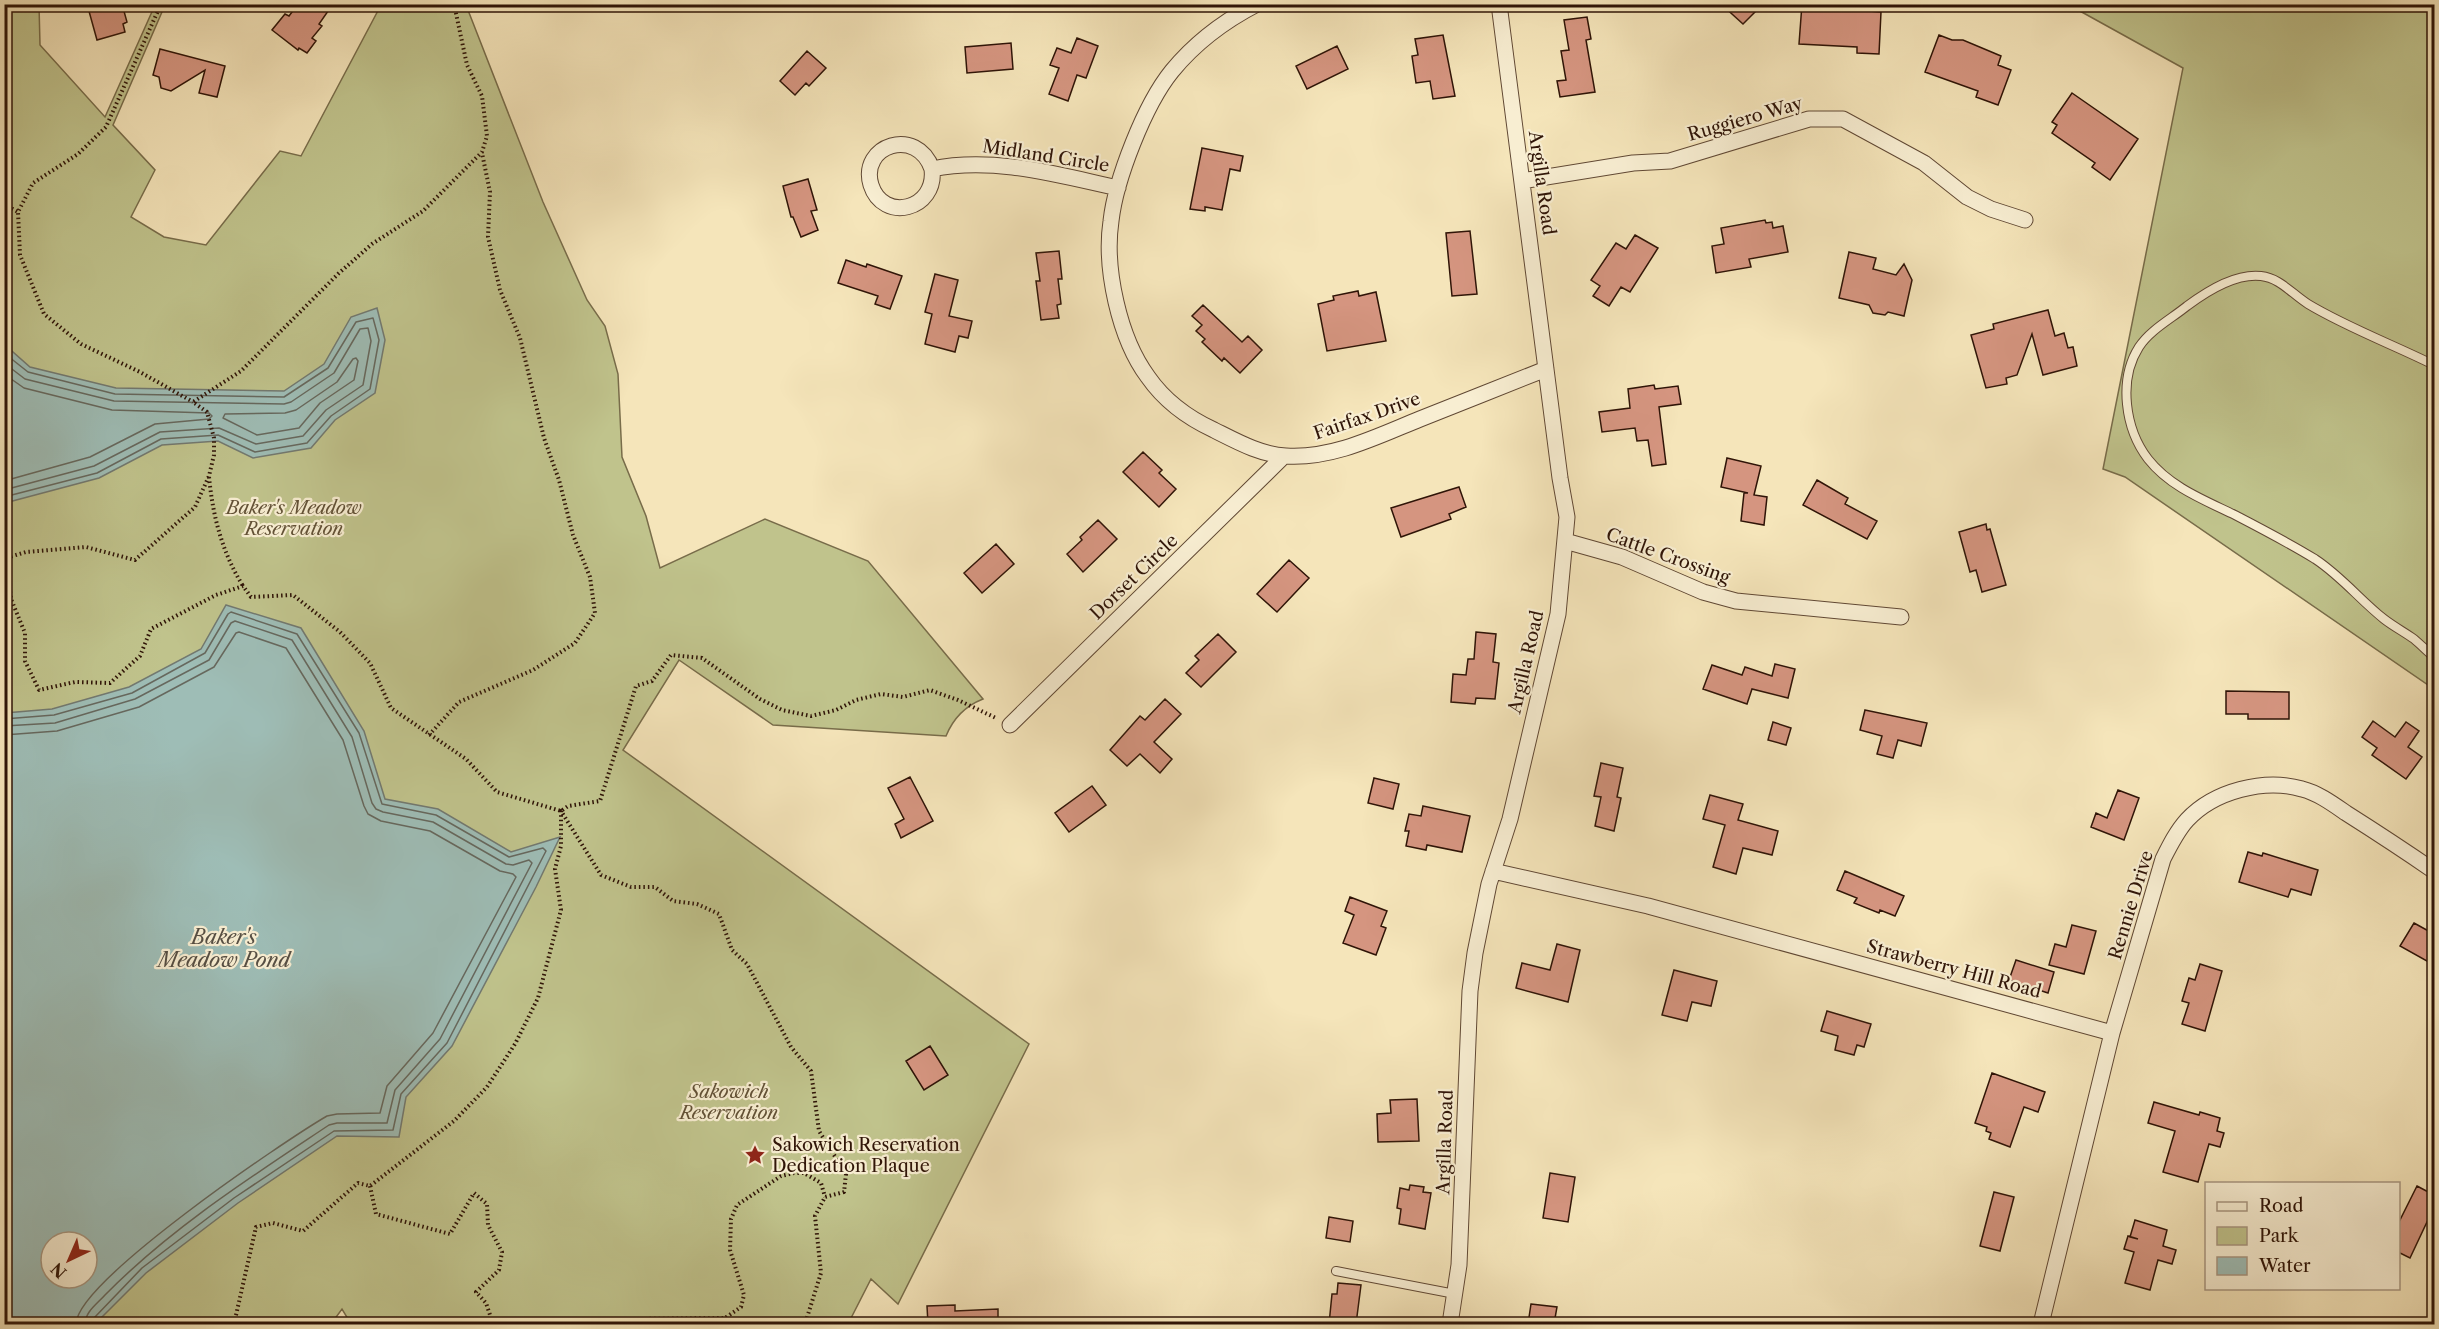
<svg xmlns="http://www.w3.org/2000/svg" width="2439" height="1329" font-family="'Libre Caslon Text',serif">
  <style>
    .green { fill: #c0c38c; stroke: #786c4a; stroke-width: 1.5; fill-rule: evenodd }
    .water { fill: #9ebdb6; stroke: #727970; stroke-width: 1.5; fill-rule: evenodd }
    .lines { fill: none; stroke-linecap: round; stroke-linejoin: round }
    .shore { stroke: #66685e; stroke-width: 1.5 }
    .building { fill: #d59580; stroke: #2f1407; stroke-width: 1.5 }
    .lane-casing { stroke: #604834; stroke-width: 10 }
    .street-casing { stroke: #604834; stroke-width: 17 }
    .path { stroke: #2f1407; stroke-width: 4; stroke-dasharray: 1.5 3; stroke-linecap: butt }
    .lane { stroke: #f8eed2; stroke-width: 8 }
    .street { stroke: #f8eed2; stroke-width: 15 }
    .labels { text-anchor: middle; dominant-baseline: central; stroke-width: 4.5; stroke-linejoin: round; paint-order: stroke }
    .street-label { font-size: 18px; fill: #2f1407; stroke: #f8eed2 }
    .park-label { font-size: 18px; font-style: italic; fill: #625136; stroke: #f8eed2 }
    .poi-label { font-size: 18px; fill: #2f1407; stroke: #f8eed2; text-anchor: start }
    .water-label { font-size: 20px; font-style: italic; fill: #564f44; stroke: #f8eed2 }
  </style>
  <rect width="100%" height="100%" fill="#f5e5ba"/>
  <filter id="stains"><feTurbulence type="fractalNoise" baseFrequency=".00333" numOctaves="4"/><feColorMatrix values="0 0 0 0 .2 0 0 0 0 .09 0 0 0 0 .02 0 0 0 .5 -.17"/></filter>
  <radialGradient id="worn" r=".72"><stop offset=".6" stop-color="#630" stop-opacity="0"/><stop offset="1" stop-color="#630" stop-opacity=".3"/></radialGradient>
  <path class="green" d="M5 5H39L40 45 105 117 155 5H165L113 125 155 170 131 217 164 237 206 245 280 151 301 156 381 5H466L543 202 587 300 605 326 618 374 622 457 646 516 660 568 765 519 868 561 983 699C965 706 953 719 946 736L773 725 679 660 623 750 1029 1044 898 1304 871 1279 848 1324H351L342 1309 331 1324H5ZM51 1242H87V1278H51Z
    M2069 5H2434V689L2125 477 2103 469 2183 68Z"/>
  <path class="water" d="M377 308 385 340 375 393 335 420 311 448 253 458 218 441 162 445 99 478 5 503V345L30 367 116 388 284 391 324 364 351 317Z
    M226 605 301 628 364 731 385 799 438 809 511 852 560 837 536 887 452 1046 406 1097 399 1137 337 1136 238 1203 146 1273 95 1324H5V713L52 709 129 687 201 649ZM51 1242H87V1278H51Z"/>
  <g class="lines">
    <path class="shore" d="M4 353 28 372 115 394 284 397 328 368 356 322 373 318 379 340 370 389 331 416 307 443 255 452 218 435 161 439 97 473 4 497
      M356 358 358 361 354 380 320 403 299 428 257 435 223 418 225 414 285 413 296 410 337 382 353 359Z
      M4 363 25 379 114 401 284 404 291 402 334 373 360 329 368 328 371 341 363 385 326 410 303 436 256 444 219 428 160 432 94 466 4 490
      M4 374 24 388 112 410 209 413 212 416 209 419 155 424 90 457 4 481
      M4 719 54 715 132 693 205 653 228 614 231 612 297 634 359 733 382 804 436 815 509 857 543 848 546 851 447 1043 401 1094 393 1130 334 1131 234 1198 142 1268 94 1318 92 1324
      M4 726 55 723 135 699 209 660 231 623 235 621 292 640 352 737 372 803 376 809 383 812 433 822 506 864 513 865 529 860 532 863 440 1039 395 1090 387 1123H337L329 1125C251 1177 171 1228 105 1295 97 1304 85 1312 85 1324
      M4 735 57 731 139 707 214 667 236 633 239 632 286 648 343 740 364 806 368 814 381 821 430 831 500 871 513 874 516 877 433 1033 387 1086 380 1113 337 1114 327 1116C284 1141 77 1281 76 1324"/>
  </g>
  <path class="building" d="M87 4H122L127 22 123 24 125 32 97 40Z
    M298 4H333L319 24 322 26 312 38 316 41 307 53 299 48 298 50 272 30 285 14 289 16Z
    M1721 4H1763L1743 24Z
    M1802 4H1858L1857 10 1881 12 1879 54 1857 53V47L1799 44Z
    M1587 17 1591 39 1586 40 1595 92 1560 97 1557 81 1566 80 1561 51 1569 50 1564 20Z
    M1443 35 1455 96 1433 99 1430 81 1416 83 1412 56 1418 55 1415 39Z
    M1939 35 1952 40H1963L2001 56 1998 65 2011 70 1998 105 1976 97 1978 91 1925 72Z
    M1077 38 1098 46 1086 78 1077 75 1068 101 1049 94 1059 68 1050 65 1057 48 1071 53Z
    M1011 43 1013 69 967 73 965 47Z
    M1337 46 1348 69 1307 89 1296 66Z
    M160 49 225 66 217 97 199 93 205 70 171 91 161 88 159 77 153 75Z
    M807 51 826 68 809 86 806 83 795 95 780 81Z
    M2072 93 2138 139 2110 180 2092 167 2095 163 2052 133 2057 125 2052 122Z
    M1202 148 1243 156 1240 171 1230 169 1222 210 1205 207V211L1190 209Z
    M808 179 817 210 811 211 818 230 801 237 793 217H791L783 186Z
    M1765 220 1766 223 1772 222 1773 228 1783 226 1788 252 1749 259 1751 267 1716 273 1712 246 1724 244 1721 228Z
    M1470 231 1477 294 1452 296 1446 233Z
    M1635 235 1658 248 1630 292 1621 287 1609 306 1593 296 1600 286 1591 280 1616 243 1626 249Z
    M1059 251 1062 279H1058L1061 304 1057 305 1059 318 1041 320 1036 281H1040L1036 253Z
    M1849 252 1876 258 1873 269 1896 275 1904 264 1912 280 1904 316 1888 312 1885 315 1873 313 1869 305 1839 298Z
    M846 260 866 267 867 264 902 276 890 309 875 304 878 296 838 283Z
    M935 274 958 280 949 316 972 321 968 338 959 336 955 352 925 344 932 314 925 312Z
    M1358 291 1359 296 1376 292 1386 341 1327 351 1318 304 1334 300 1333 296Z
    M1203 305 1242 342 1248 336 1262 350 1240 373 1224 358 1222 361 1202 342 1205 339 1196 331 1202 325 1192 316Z
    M2048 310 2055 336 2064 333 2068 348 2073 347 2077 366 2043 375 2032 334 2017 375 2006 378 2007 384 1986 388 1971 335 1994 329 1993 324Z
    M1654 385 1655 389 1678 386 1681 404 1659 407 1666 464 1652 466 1648 440 1637 441 1635 428 1602 432 1599 412 1630 408 1628 389Z
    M1143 452 1162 470 1159 473 1176 489 1159 507 1123 472Z
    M1727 458 1761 466 1754 495 1767 497 1764 525 1741 521 1744 493H1748L1721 487Z
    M1817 480 1848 498 1845 504 1877 521 1867 539 1803 505Z
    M1459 487 1466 507 1449 514 1451 519 1401 537 1391 508Z
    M1098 520 1117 539 1083 572 1067 554 1082 540 1080 537Z
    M1986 524 1987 530 1990 529 2006 585 1982 592 1976 570 1970 572 1959 532Z
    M996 544 1014 564 982 593 964 573Z
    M1289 560 1309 578 1277 612 1257 594Z
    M1476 632 1496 634 1493 662 1499 663 1495 699 1476 698 1475 704 1451 702 1453 674 1466 675 1468 659H1474Z
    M1218 634 1236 652 1201 687 1186 673 1199 660 1195 656Z
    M1775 664 1795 669 1788 698 1752 689 1747 704 1703 689 1712 665 1742 675 1745 667 1772 676Z
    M2226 691 2289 692V719H2248V714H2226Z
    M1165 699 1181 714 1154 742 1172 759 1160 773 1140 754 1127 766 1110 750 1140 716 1145 720Z
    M1865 710 1927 723 1921 746 1898 740 1893 758 1877 754 1882 736 1860 730Z
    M2373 721 2395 737 2406 722 2419 731 2408 747 2422 757 2406 779 2372 755 2377 748 2362 737Z
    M1773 722 1791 728 1786 745 1768 740Z
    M1601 763 1623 768 1617 797 1621 798 1614 831 1595 826 1601 797 1594 796Z
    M910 777 933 821 901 838 895 824 904 819 888 788Z
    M1374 778 1399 784 1393 809 1368 803Z
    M1092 786 1106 805 1069 832 1055 813Z
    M2118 790 2139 798 2124 840 2091 827 2096 813 2107 818Z
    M1710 795 1743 804 1738 820 1778 831 1772 855 1743 848 1736 874 1713 867 1725 825 1703 819Z
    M1423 806 1470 816 1462 852 1427 845 1426 850 1406 846 1409 831H1405L1409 814 1421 816Z
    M2248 852 2262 856 2263 853 2318 870 2311 895 2291 889 2288 897 2239 882Z
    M1845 871 1904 896 1895 916 1880 910 1879 913 1854 903 1857 898 1837 890Z
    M1350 897 1387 911 1381 926 1386 928 1376 955 1343 943 1354 915 1345 911Z
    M2414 923 2434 934V965L2400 946Z
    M2072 925 2096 931 2084 974 2049 965 2055 944 2066 947Z
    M1557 944 1580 950 1568 1002 1516 988 1522 963 1550 970Z
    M2016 960 2054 972 2048 993 2009 980Z
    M2200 964 2222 971 2205 1031 2182 1024 2189 1003 2182 1001 2189 978 2195 980Z
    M1674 970 1717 981 1711 1006 1692 1002 1687 1021 1662 1015Z
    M1827 1011 1871 1024 1864 1047 1857 1045 1854 1055 1835 1050 1838 1036 1821 1031Z
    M930 1046 948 1075 924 1090 906 1061Z
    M1992 1073 2045 1092 2038 1112 2024 1107 2010 1147 1989 1139 1991 1133 1986 1131 1987 1127 1975 1123Z
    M1417 1099 1419 1141 1378 1142 1377 1114 1391 1113 1390 1100Z
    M2154 1102 2199 1115 2200 1112 2220 1118 2217 1131 2224 1133 2220 1147 2209 1144 2198 1182 2163 1172 2175 1131 2148 1123Z
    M1550 1173 1575 1177 1568 1222 1543 1218Z
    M1410 1185 1424 1187 1423 1192 1431 1193 1425 1229 1399 1224 1401 1209 1397 1208 1400 1188 1409 1190Z
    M2417 1186 2434 1195V1207L2410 1258 2398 1252V1224Z
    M1994 1192 2014 1197 2000 1251 1980 1246Z
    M1329 1217 1353 1221 1350 1242 1326 1238Z
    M2135 1220 2167 1230 2163 1246 2176 1250 2172 1264 2158 1260 2150 1290 2125 1283 2134 1252 2124 1249 2128 1236 2138 1239 2130 1237Z
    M1338 1283 1361 1285 1356 1324H1329L1332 1294H1337Z
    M1531 1304 1557 1307 1554 1324H1528Z
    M955 1305V1311L998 1309V1324H928L927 1306Z"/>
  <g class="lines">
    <g class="lane-casing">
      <path id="lane" d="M2434 365C2394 345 2346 327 2308 304 2292 294 2280 278 2261 276 2235 273 2207 291 2187 306 2171 319 2150 330 2139 347 2118 380 2125 429 2148 459 2170 487 2204 500 2235 515 2262 529 2289 543 2315 559 2341 576 2360 600 2384 619 2393 626 2404 632 2414 639 2421 645 2427 651 2434 657
        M1336 1271 1455 1294"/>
    </g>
    <g class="street-casing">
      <path id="street" d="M1257 4C1224 21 1195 43 1172 71 1155 92 1143 118 1133 143 1123 168 1114 194 1111 221 1104 268 1119 338 1148 377 1164 400 1188 418 1214 430 1236 441 1261 455 1286 456 1333 459 1378 436 1420 419 1462 402 1504 386 1546 369
        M932 169C937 210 883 223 871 185 859 145 917 126 932 169 993 156 1058 175 1118 188
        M1522 181 1633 163 1670 161 1809 119H1843L1924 163 1967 197 1991 209 2025 220
        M1565 541 1622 557 1703 592 1736 601 1901 617
        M1010 725 1284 456
        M1493 871 1648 906 2112 1033 2041 1324
        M2112 1033 2163 859C2170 845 2177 831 2187 820 2214 791 2264 778 2302 789 2318 793 2333 804 2346 813 2376 832 2405 851 2434 871
        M1450 1324 1459 1265 1470 991 1475 953 1489 884 1510 819 1558 614 1567 517 1560 478 1499 4"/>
    </g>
    <path class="path" d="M161 4 106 127 78 154 33 183 18 212 20 255 44 314 81 344 140 372 193 402
      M454 4 467 65 482 96 487 136 482 152 423 211 372 244 338 274 241 371 193 402 207 412 214 438V455L209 476 195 507 135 560 86 547 26 552 6 558 11 599 25 633V661L39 690 75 682 110 683 140 656 151 629 216 595 243 586 251 597 293 595 340 632 370 663 391 708 466 759 497 792 561 811 568 806 600 801 636 686 652 681 671 655 702 658 760 699 782 710 811 716 836 710 856 700 881 694 903 697 930 690 958 700 996 718
      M4 204 18 212
      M209 477C213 517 222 552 243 586
      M429 735 459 702 533 670 575 643 595 613 590 577 573 535 559 480 544 438 520 338 500 290 488 237 490 192 482 153
      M370 1186 376 1214 450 1234 474 1193 487 1204 488 1225 502 1252 499 1270 476 1292 486 1303 493 1324
      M234 1324 256 1227 273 1223 303 1231 358 1183 370 1186 454 1121 487 1087 515 1044 538 998 561 910 555 869 561 846V811L601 875 631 887H655L673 901 697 904 719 914 732 950 747 964 791 1047 811 1071 819 1131 846 1174 844 1192 825 1197 815 1216 821 1273 805 1324
      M605 1324 638 1319 725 1318 741 1307 744 1295 730 1250 731 1219 737 1205 781 1176 794 1173H804L821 1183 825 1197"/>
    <use href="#lane" class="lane"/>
    <use href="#street" class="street"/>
  </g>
  <defs>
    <g id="sight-bare" transform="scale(1.62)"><path d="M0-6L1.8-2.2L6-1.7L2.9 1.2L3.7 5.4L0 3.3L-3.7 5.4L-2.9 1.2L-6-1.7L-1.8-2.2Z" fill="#8f2418" stroke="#f8eed2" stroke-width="2.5" paint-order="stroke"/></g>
  </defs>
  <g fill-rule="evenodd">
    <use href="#sight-bare" x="755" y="1155"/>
  </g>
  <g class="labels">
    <g class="street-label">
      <text transform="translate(1745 119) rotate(-16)">Ruggiero Way</text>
      <text transform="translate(1046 156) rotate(9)">Midland Circle</text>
      <text transform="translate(1542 183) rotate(82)">Argilla Road</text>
      <text transform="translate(1367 416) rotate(-19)">Fairfax Drive</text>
      <text transform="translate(1668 556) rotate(20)">Cattle Crossing</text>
      <text transform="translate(1134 577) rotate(-44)">Dorset Circle</text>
      <text transform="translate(1526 662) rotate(-77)">Argilla Road</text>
      <text transform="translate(2131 905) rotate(-73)">Rennie Drive</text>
      <text transform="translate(1954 969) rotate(15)">Strawberry Hill Road</text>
      <text transform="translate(1445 1142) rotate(-88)">Argilla Road</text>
    </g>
    <g class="park-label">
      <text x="294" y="508">Baker's Meadow<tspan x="294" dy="21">Reservation</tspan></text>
      <text x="729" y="1092">Sakowich<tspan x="729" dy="21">Reservation</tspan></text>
    </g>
    <g class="poi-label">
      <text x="772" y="1145">Sakowich Reservation<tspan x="772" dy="21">Dedication Plaque</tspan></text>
    </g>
    <g class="water-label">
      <text x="224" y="937">Baker's<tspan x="224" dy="23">Meadow Pond</tspan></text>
    </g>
  </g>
  <rect width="2439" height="1329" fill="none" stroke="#f5e5ba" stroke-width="24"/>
  <rect x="6" y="6" width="2427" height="1317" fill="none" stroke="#2f1407" stroke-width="3"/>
  <rect x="12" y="12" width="2415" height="1305" fill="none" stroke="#2f1407" stroke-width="1.5"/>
  <rect x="2205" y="1182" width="195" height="108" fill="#f8eed2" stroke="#a89781" stroke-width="1.5"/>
  <rect x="2217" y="1202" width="30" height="9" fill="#f8eed2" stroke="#a89781" stroke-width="1.5"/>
  <text x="2259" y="1212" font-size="18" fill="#2f1407">Road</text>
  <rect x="2217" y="1227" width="30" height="18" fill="#c0c38c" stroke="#a89781" stroke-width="1.5"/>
  <text x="2259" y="1242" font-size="18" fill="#2f1407">Park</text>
  <rect x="2217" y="1257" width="30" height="18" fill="#9ebdb6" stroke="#a89781" stroke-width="1.5"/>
  <text x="2259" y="1272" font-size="18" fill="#2f1407">Water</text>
  <g transform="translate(69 1260) rotate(224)"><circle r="28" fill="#f8eed2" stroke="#a89781" stroke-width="1.5"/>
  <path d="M0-4.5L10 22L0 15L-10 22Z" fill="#8f2418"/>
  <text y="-9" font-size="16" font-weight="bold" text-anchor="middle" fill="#2f1407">N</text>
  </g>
  <rect width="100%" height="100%" filter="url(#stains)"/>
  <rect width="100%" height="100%" fill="url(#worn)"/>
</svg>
